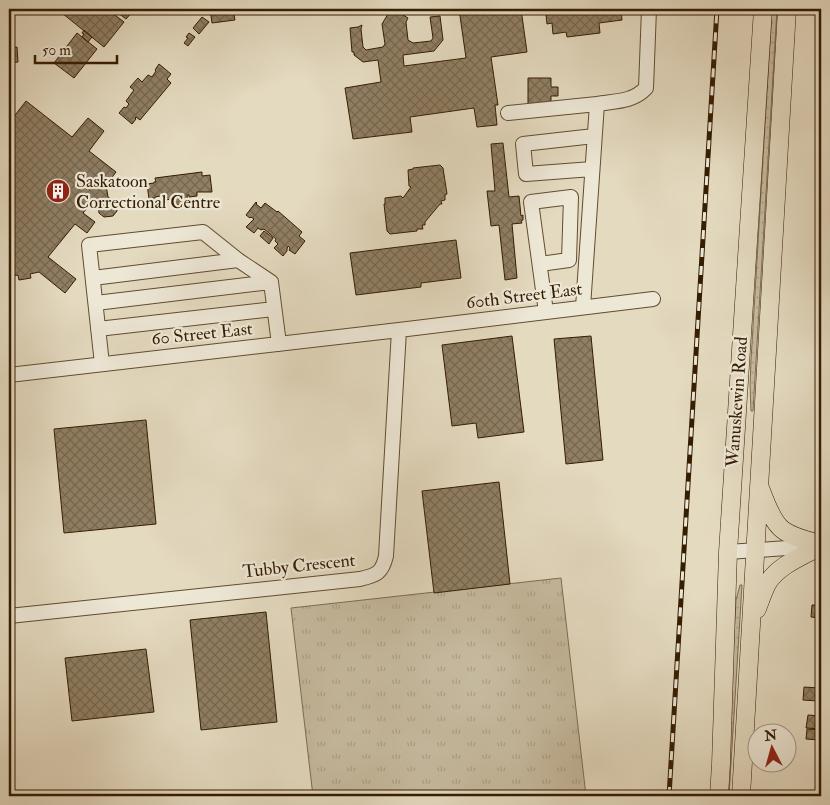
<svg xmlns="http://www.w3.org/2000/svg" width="830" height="805" font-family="'IM FELL Double Pica',serif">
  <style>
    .grass { fill: url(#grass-dots); stroke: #7e6c50 }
    .park { fill: url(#park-tufts); stroke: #7e6c50 }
    .building { fill: url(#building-cross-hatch); stroke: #351d00 }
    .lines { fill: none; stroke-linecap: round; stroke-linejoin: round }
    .minor-casing { stroke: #614c30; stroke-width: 16 }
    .major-casing { stroke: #351d00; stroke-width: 19 }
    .minor { stroke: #ede7d6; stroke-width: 14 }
    .major { stroke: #e4dac0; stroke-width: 18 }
    .rail-casing { stroke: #351d00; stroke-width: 5 }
    .rail { stroke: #ede7d6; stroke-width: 3; stroke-dasharray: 9; stroke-linecap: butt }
    .labels { text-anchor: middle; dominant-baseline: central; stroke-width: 4.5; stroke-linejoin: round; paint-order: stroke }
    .poi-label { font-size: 18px; fill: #351d00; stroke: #ede7d6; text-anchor: start }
    .street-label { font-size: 18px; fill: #351d00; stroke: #ede7d6 }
  </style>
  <defs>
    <pattern id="grass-dots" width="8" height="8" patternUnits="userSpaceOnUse" patternTransform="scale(1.25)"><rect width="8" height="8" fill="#c6ba9f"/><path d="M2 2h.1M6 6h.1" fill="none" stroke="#ab9f87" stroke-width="1.8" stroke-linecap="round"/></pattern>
    <pattern id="park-tufts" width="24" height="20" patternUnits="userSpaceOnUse" patternTransform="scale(1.25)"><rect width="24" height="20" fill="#c6ba9f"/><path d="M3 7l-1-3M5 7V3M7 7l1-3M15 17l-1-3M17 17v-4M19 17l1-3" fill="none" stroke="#ab9f87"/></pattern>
    <pattern id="building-cross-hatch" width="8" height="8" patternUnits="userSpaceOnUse" patternTransform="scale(1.25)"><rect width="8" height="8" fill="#907f64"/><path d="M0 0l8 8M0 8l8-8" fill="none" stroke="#766750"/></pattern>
  </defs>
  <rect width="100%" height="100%" fill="#e4dac0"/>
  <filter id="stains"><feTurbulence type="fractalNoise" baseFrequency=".004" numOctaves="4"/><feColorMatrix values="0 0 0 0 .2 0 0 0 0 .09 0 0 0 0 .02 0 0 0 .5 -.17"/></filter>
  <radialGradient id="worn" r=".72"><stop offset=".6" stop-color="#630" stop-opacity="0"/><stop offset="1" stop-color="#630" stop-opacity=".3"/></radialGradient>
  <path class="grass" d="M772 9H777L753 411H751L750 385 751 360Z
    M740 585H742L729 796H725L736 600Z"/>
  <path class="park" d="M561 578 586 796H313L291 608Z"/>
  <path class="building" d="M57 9H107L124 22 104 47Z
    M113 9H133L134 10 126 19Z
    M210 9H233L235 20 212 23Z
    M459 9H521L527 52 491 57 498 105H495L497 125 477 127 474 108 410 117 412 132 353 139 345 88 381 82 378 60 363 62 354 55V52H352L350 28 358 27 362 25 361 29 363 47 366 50 383 47 385 44 382 24 388 14 400 13 408 18 406 22 408 40 413 43 431 41 433 38 430 17 440 16 443 40 434 51 403 55 404 66 466 58Z
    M551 9H621L622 20 599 23 600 33 567 37 566 32 553 34 552 23 547 24 546 15 551 14Z
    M202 17 209 22 199 34 193 28Z
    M84 30 92 37 88 42 82 37 84 34 82 33Z
    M77 33 97 49 74 78 54 63Z
    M189 33 195 37 188 46 184 43 188 38 186 37Z
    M17 47 18 62 9 63V48Z
    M159 64 171 74 167 79 171 83 140 120 136 117 135 118 136 119 132 124 119 113 124 107 126 108 129 104 126 101 134 90 130 87 138 78 142 82 148 75 152 77 156 71 155 70Z
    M528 78H551V87H558V96H551V107H528Z
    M26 101 72 137 88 118 104 131 89 151 116 172 106 185 108 197 116 203 117 211 113 216 104 217 99 213 98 205 93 201 83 213 95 222 87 233 75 224 48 257 76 279 65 293 39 272 30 274 31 278 19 280 18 275 9 277V177L12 174 9 171V123Z
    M503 143 509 197 519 196 521 216 523 215V220L521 221 522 223 512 224 517 278 505 280 499 225 491 226 487 191H495L491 144Z
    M440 165 443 168 447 194 445 195V200L441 201 442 204H440L425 222V225H422L423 229H417V231L390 234 387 231 384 204H385V198L401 196 403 198 411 187 409 186 408 170 413 169V168Z
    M202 172V176L210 175 212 192H197V196L189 197V195H187L188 204 175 205 173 197H172V199L165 200V195L155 197V198L149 199 147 184 154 183V182H156L155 178Z
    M256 202 257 203 256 204 261 208 265 203 277 212 278 211 302 232 299 236 305 241 295 254 289 250 290 248 288 246 287 249V251L283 256 274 248 278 244 275 241 276 239 264 229 261 230 258 228 254 233 246 227 254 219 251 217 250 218 246 215Z
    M264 231 273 238 269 244 260 236Z
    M456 240 461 278 421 283V287L356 295 350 253Z
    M512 336 524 432 478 438 476 423 452 426 442 345Z
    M591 336 603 460 566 464 554 339Z
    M146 420 156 524 64 533 54 429Z
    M499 482 510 584 434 593 422 491Z
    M812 605H821V618L811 617Z
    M266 612 277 722 201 730 190 620Z
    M146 649 154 712 72 721 65 658Z
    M804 687 819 688 818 701 803 700Z
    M808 715 821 716V729L806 728Z
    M807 729 820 730 819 740 806 739Z
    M821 765V781H817L818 769H821Z
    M9 768 12 796H9Z"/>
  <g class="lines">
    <g class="minor-casing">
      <path id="minor" d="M508 113 597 104
        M592 169 526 174 523 144 594 136
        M540 264 569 260 571 197 531 202 546 312
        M93 278 238 260
        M96 303 271 282
        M583 307 597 104C615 101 633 102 646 88L649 9
        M98 329 274 309
        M102 364 89 245 203 232 238 260 271 282 279 344
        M9 375 399 330 653 299
        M728 552 816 546
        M9 616 360 579C377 575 382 573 386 556L399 330"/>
    </g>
    <g class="major-casing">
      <path id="major" d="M760 488C765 501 772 522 783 530 794 538 809 541 821 544
        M757 609C760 601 763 592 767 584 778 565 803 556 821 546
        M719 796 721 764 728 552 763 9
        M741 796 787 9"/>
    </g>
    <use href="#minor" class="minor"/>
    <use href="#major" class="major"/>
    <g class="rail-casing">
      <path id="rail" d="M669 796 717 9"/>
    </g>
    <use href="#rail" class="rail"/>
  </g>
  <defs>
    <g id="building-disc" transform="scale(1.25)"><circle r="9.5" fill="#8f2418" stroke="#ede7d6"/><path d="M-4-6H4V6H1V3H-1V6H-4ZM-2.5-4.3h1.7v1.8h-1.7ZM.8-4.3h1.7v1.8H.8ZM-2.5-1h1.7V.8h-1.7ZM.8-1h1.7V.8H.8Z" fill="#fff"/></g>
  </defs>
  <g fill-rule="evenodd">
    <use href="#building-disc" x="58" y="191"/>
  </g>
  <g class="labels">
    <g class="poi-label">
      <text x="76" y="181">Saskatoon<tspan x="76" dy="21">Correctional Centre</tspan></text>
    </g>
    <g class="street-label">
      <text transform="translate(524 296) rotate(-7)">60th Street East</text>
      <text transform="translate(202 334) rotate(-6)">60 Street East</text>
      <text transform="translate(737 402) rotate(-86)">Wanuskewin Road</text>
      <text transform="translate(299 566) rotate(-6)">Tubby Crescent</text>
    </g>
  </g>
  <rect width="830" height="805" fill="none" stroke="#e4dac0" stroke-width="30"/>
  <rect x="10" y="10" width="810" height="785" fill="none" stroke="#351d00" stroke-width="2.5"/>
  <rect x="15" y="15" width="800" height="775" fill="none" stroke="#351d00"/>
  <g transform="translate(772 748) rotate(354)"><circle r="24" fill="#ede7d6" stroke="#a39680"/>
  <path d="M0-4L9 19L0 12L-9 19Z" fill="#8f2418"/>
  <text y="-8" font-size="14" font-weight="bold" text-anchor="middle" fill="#351d00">N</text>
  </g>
  <path d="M35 55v8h82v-8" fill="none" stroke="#351d00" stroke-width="2.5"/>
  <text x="42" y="55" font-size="15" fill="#351d00" stroke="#ede7d6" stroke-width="4" paint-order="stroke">50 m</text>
  <rect width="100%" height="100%" filter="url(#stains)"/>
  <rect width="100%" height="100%" fill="url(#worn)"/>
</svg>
